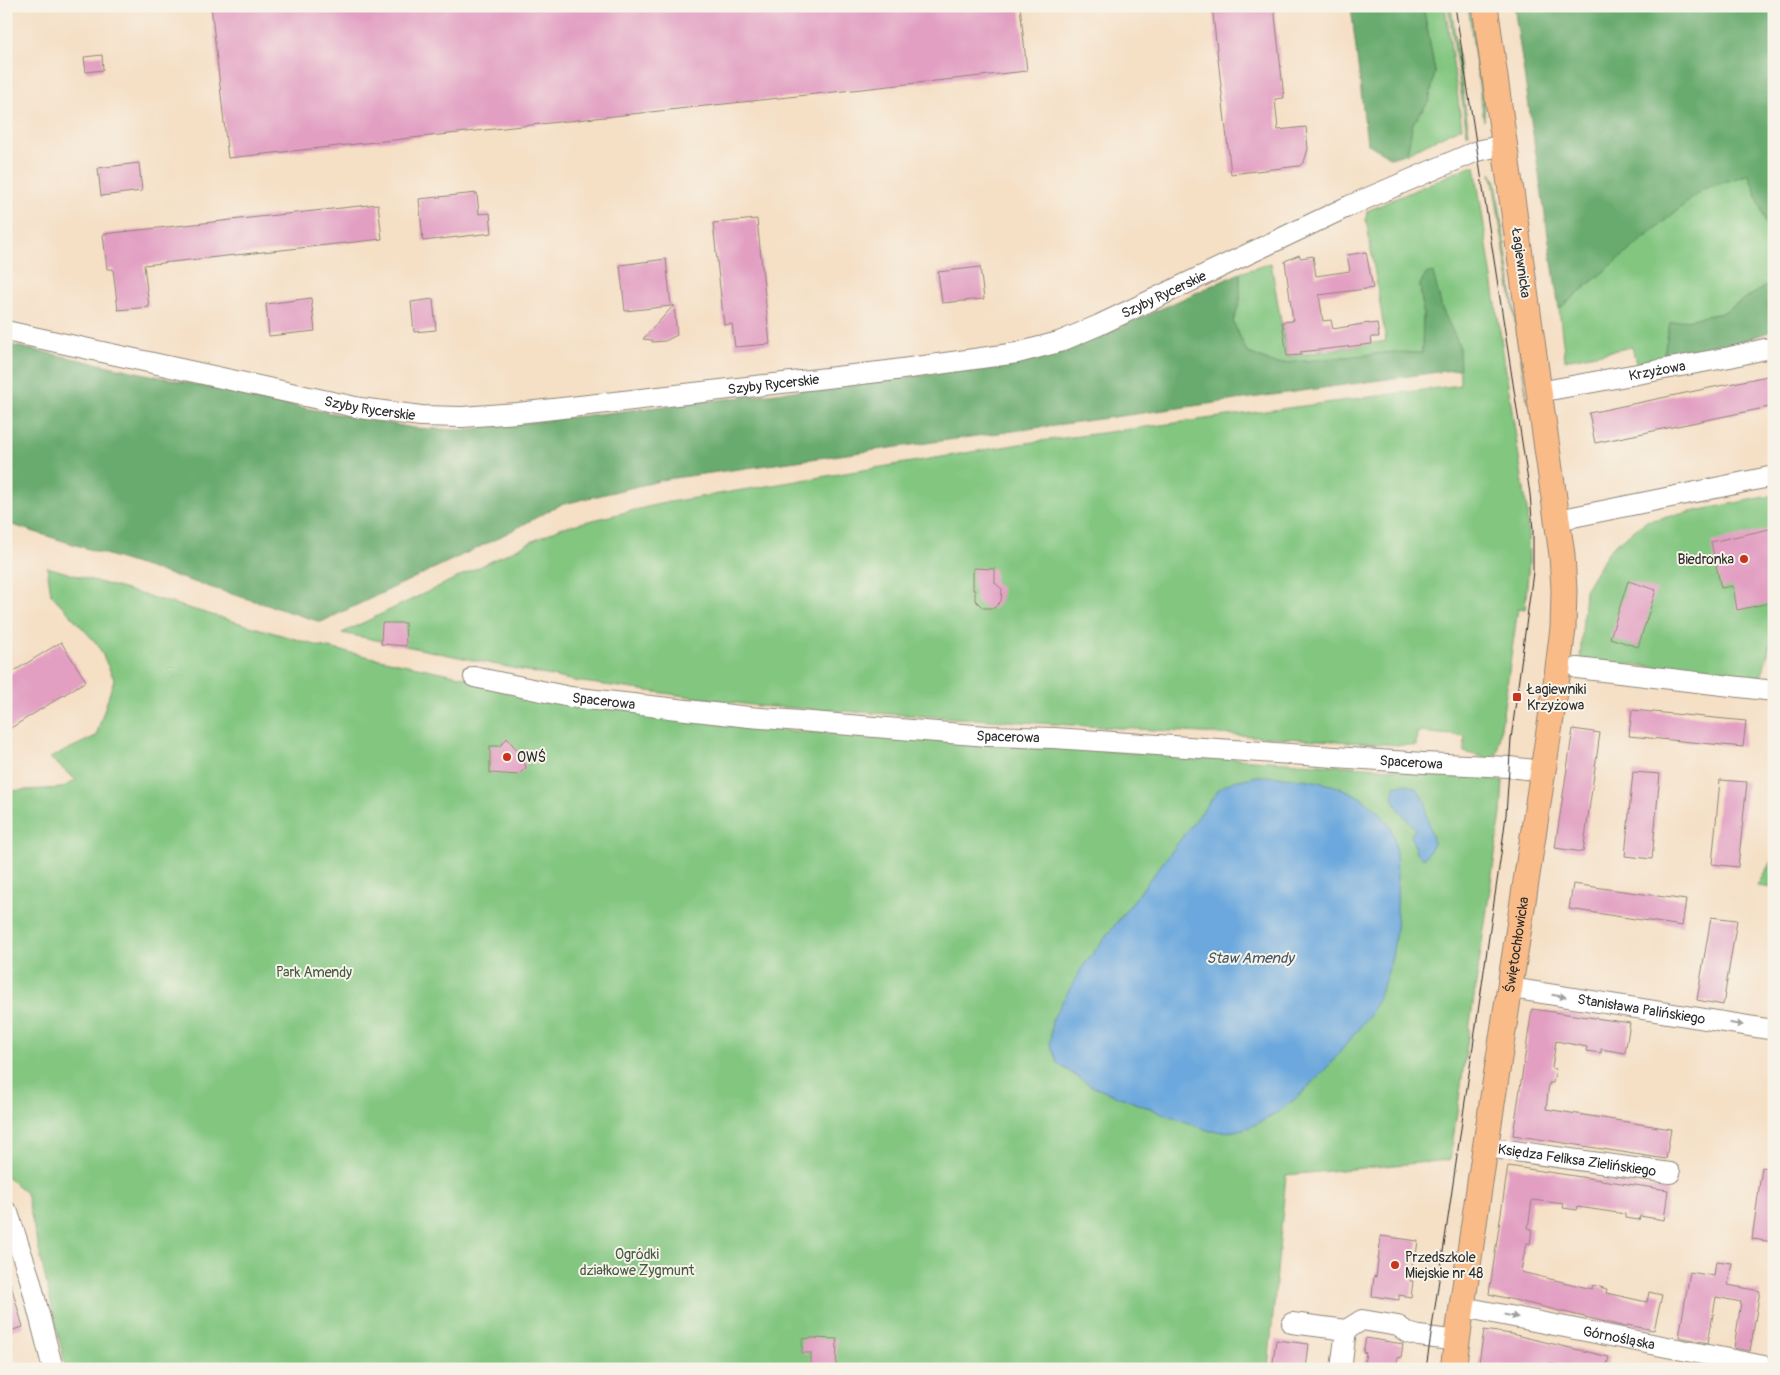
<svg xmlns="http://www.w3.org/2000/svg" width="1780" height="1375" font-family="Pangolin,sans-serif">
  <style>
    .green { fill: #82c680; stroke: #567856 }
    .forest { fill: #69ab6e; stroke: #4a6b4c }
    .water { fill: #6ca8dd; stroke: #4c6a84 }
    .building { fill: #e29fc2 }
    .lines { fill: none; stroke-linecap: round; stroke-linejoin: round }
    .minor-casing { stroke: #908578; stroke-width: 22 }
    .major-casing { stroke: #908578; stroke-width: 27 }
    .minor { stroke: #fff; stroke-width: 20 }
    .major { stroke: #f9bc89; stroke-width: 25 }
    .tram { stroke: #2b2b2b; stroke-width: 1 }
    .oneway { fill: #a0a0a0 }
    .poi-dot { fill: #c8321e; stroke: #f7f3e8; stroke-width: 2 }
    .labels { text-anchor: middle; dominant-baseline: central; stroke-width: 4; stroke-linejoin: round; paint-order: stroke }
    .street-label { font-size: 14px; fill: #2b2b2b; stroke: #f7f3e8 }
    .poi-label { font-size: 14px; fill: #2b2b2b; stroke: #f7f3e8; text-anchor: start }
    .park-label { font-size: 14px; fill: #455a44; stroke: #f7f3e8 }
    .water-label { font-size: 15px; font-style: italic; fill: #425769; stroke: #f7f3e8 }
  </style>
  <rect width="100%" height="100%" fill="#f7f3e8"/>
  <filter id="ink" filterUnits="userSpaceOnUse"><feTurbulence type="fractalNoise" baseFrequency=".02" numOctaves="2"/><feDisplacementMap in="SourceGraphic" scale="10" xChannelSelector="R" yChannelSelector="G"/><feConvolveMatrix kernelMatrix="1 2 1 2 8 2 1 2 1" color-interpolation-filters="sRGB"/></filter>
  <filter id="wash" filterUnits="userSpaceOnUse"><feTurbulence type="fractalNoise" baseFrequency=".0096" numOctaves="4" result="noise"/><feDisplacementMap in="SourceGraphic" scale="20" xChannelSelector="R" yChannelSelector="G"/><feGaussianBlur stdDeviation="1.12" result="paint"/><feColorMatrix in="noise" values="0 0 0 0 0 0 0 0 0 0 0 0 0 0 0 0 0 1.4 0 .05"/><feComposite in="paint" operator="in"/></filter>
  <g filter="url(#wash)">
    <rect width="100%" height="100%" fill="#f5dfc5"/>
    <path class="green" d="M1423 6H1445L1462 127 1407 153 1413 123 1429 101 1435 72Z
      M1448 6H1451L1469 134H1467Z
      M1468 6H1470L1485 106 1484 121Z
      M1470 166H1475L1527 510 1529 561 1525 609 1518 608 1497 755H1493V760L1464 752 1465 736 1417 732 1416 746 758 706 575 681 342 633 560 528 664 503 1026 443 1460 385 1459 345 1442 309 1432 272 1420 285 1423 313 1422 353 1395 352 1275 364 1247 352 1233 322 1240 301V273L1271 263 1287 357 1386 341 1366 219 1367 211Z
      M1491 173 1496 182 1528 404 1493 180Z
      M1749 174 1774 246V281L1722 313 1670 323 1663 358 1636 363 1632 347 1565 360 1559 309 1703 189Z
      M1774 495V631L1762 675 1752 678 1580 659 1585 590 1606 555 1614 545 1647 521Z
      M47 567 319 646 567 699 746 728 1491 775 1492 780 1503 781 1501 814 1450 1160 1286 1175 1268 1369H66L26 1193 6 1176V791L62 788 76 780 50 758 96 736 114 679 98 645 51 594Z
      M1774 856V888L1757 886Z"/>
    <path class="forest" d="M1351 6H1423L1435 72 1429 101 1413 123 1407 153 1391 158 1367 143Z
      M1514 6H1774V246L1749 174 1703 189 1559 309Z
      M1433 272 1442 309 1459 345 1460 369 667 479 560 505 494 540 321 622 6 523V344L305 408 414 428 463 430 886 380 1022 361 1094 339 1240 273V301L1233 322 1247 352 1275 364 1395 352 1422 353 1423 313 1420 284 1426 274Z
      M1774 281V330L1730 346 1663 358 1670 323 1722 313Z"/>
    <path class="water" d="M1258 776C1304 777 1362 782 1390 826 1396 836 1397 866 1397 878 1398 909 1397 945 1387 975 1383 987 1377 1002 1371 1013 1365 1022 1358 1029 1352 1037 1325 1072 1285 1118 1240 1130 1230 1132 1221 1132 1210 1131L1093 1087 1058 1064 1050 1044 1052 1020 1081 969 1221 787 1234 781Z
      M1407 784 1417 789 1426 802V813L1434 843 1429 852 1423 859 1416 852 1411 835 1415 829C1406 816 1387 802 1395 786Z"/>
    <g id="blocks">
      <path class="building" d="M211 6H1020L1027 71 228 158Z
        M1212 6H1274L1284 98 1275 99 1278 130 1306 127 1308 149 1304 162 1299 166 1231 174Z
        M102 55 103 70 86 72 84 57Z
        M139 163 142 191 101 196 98 168Z
        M477 193 479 214 490 213 492 233 423 241 419 199Z
        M378 204 382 239 144 265 149 307 118 310 113 269H107L103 234Z
        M757 219 770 344 735 347 732 324 724 325 713 223Z
        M1366 252 1373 288 1319 295 1323 321 1331 320 1333 329 1369 323V324L1377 323 1379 337H1371L1372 344 1300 352 1301 355 1287 356 1282 322 1293 321 1285 261 1299 255 1301 258 1313 256 1316 276 1350 271 1347 255Z
        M666 259 671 306 625 311 620 265Z
        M980 267 984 299 942 303 938 272Z
        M311 298 315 331 269 336 266 304Z
        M433 299 436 330 414 332 411 302Z
        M674 305 677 335 665 341 652 342V340L643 339Z
        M1772 375 1774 406 1595 443 1589 413Z
        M1774 528V602L1737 610 1733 586 1721 588 1711 542Z
        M973 568 995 569V583L1002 589 1001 601 994 608H983L975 600V590H973Z
        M1628 581 1656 590 1638 647 1610 638Z
        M382 623H405L406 646 381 644Z
        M61 642 86 681 6 731V676Z
        M1632 710 1746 721 1743 747 1629 736Z
        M1573 729 1600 733 1583 852 1555 848Z
        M507 738 523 757 526 768 518 775 490 773V746H500Z
        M1633 772 1660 774 1652 859 1625 856Z
        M1720 780 1747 782 1738 867 1712 864Z
        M1573 884 1686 900 1682 926 1569 909Z
        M1711 917 1737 920 1723 1005 1697 1000Z
        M1532 1009 1630 1023 1625 1053 1601 1049V1053L1586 1051 1587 1047 1556 1041 1552 1068 1556 1069 1553 1083H1549L1546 1109 1671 1129 1666 1159 1513 1135Z
        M1508 1166 1668 1190 1664 1220 1640 1216 1639 1220 1625 1218V1214L1578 1207 1577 1210 1563 1208 1564 1204 1532 1200 1528 1228 1532 1229 1530 1244 1526 1243 1521 1272 1592 1289 1593 1285 1607 1289 1606 1293 1647 1302 1649 1292 1662 1295 1654 1330 1627 1325 1626 1327 1489 1294Z
        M1762 1167 1774 1169V1242L1752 1239Z
        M1381 1236 1418 1241 1416 1255 1414 1254 1410 1281H1413L1411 1297 1399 1295V1300L1372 1296 1374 1276 1376 1277Z
        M1716 1261 1732 1263 1728 1285 1760 1291 1750 1351 1734 1348 1741 1302 1716 1297 1708 1343 1679 1337 1690 1272 1714 1276Z
        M10 1282 23 1327 6 1332V1283Z
        M1484 1330 1511 1334 1609 1357 1606 1369H1571L1549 1363 1548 1369H1478Z
        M812 1338 837 1339 836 1369H811V1353H802V1339Z
        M1366 1338 1403 1344 1401 1358 1398 1357 1396 1369H1363L1366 1353 1363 1352Z
        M1276 1340 1309 1344 1306 1369H1272Z"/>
    </g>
  </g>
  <g filter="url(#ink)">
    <use href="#blocks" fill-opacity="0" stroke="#908578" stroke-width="1"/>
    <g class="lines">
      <g class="minor-casing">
        <g id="minor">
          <path id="s1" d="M6 331 360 408 421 416 462 417 518 413 888 371 1017 353 1059 342 1099 325 1349 206 1477 151 1504 145"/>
          <path id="s2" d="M1539 392 1730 357 1774 347"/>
          <path d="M1558 520 1774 476"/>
          <path d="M1577 668 1774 691"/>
          <path id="s3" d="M474 677 570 697 749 717 987 736 1054 738 1424 763 1509 767 1543 771"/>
          <path id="s4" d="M1511 988 1774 1030"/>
          <path id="s5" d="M1486 1147 1670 1173"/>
          <path d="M6 1211 8 1213 30 1279 53 1369"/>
          <path id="s6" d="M1463 1307 1774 1368"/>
          <path d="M1292 1323 1346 1330 1362 1320 1398 1326 1408 1333 1419 1336 1458 1341"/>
          <path d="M1341 1369 1346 1330"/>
        </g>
      </g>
      <g class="major-casing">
        <g id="major">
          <path id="s7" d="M1453 1369 1480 1182 1555 692 1563 628 1564 590 1562 555 1485 6"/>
        </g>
      </g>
      <use href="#minor" class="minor"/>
      <use href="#major" class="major"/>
      <path class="tram" d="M1426 1369 1501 854 1506 815 1511 739 1533 572V531L1530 494 1455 6"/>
    </g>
    <defs><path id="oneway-solid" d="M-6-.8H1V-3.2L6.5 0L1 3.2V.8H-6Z" transform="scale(1.25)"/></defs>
    <g class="oneway">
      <use href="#oneway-solid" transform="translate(1559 996) rotate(9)"/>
      <use href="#oneway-solid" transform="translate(1736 1024) rotate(9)"/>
      <use href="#oneway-solid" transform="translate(1511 1316) rotate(11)"/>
    </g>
  </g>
  <g class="poi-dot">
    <circle cx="1744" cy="559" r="5"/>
    <rect x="1512" y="692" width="10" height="10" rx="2.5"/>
    <circle cx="507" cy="757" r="5"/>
    <circle cx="1395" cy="1265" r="5"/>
  </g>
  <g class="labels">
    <g class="street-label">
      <text transform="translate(1521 263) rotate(82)">Łagiewnicka</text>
      <text stroke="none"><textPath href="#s1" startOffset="1182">Szyby Rycerskie</textPath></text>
      <text stroke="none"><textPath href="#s2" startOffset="120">Krzyżowa</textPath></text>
      <text stroke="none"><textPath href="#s1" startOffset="778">Szyby Rycerskie</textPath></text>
      <text stroke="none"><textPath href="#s1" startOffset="372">Szyby Rycerskie</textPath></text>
      <text stroke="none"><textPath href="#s3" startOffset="132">Spacerowa</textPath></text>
      <text stroke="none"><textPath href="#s3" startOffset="538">Spacerowa</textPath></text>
      <text stroke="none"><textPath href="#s3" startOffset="942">Spacerowa</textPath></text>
      <text stroke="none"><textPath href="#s7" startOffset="429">Świętochłowicka</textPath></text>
      <text stroke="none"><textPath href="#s4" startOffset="132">Stanisława Palińskiego</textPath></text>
      <text stroke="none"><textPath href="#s5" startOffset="92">Księdza Feliksa Zielińskiego</textPath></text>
      <text stroke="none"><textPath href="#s6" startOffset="159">Górnośląska</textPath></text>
    </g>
    <g class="poi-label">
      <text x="1734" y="559" text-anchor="end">Biedronka</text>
      <text x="1527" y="689">Łagiewniki<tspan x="1527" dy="16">Krzyżowa</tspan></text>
      <text x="517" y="757">OWŚ</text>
      <text x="1405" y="1257">Przedszkole<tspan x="1405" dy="16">Miejskie nr 48</tspan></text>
    </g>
    <g class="park-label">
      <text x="314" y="972">Park Amendy</text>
      <text x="637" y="1254">Ogródki<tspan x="637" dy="16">działkowe Zygmunt</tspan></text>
    </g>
    <g class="water-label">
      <text x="1250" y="958">Staw Amendy</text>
    </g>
  </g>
  <rect width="1780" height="1375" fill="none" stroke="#f7f3e8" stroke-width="25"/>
</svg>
